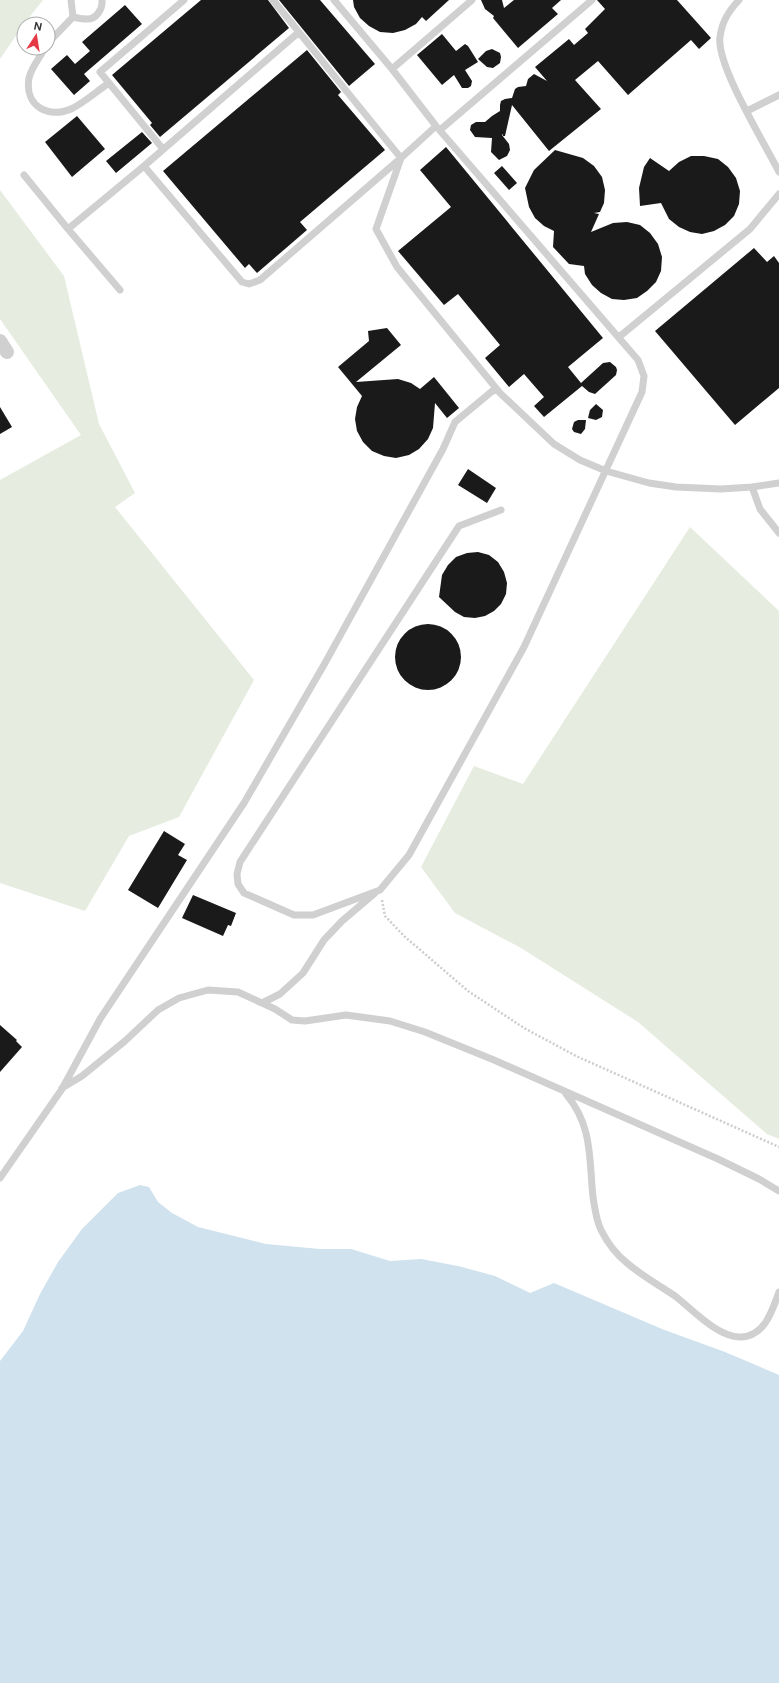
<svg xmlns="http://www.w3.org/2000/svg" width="779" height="1683" font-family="'DM Sans',sans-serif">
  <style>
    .green { fill: #e6ecdf }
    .water { fill: #cfe2ee }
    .building { fill: #1a1a1a }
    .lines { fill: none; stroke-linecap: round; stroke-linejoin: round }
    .path { stroke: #cdcdcd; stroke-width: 2.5; stroke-dasharray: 2 2; stroke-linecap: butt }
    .lane { stroke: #d0d0d0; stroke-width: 7 }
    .street { stroke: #d0d0d0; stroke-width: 14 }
  </style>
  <rect width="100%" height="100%" fill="#fff"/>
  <path class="green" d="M0 0H43L24 24 0 59Z
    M0 190 64 276 99 424 135 493 115 507 254 680 179 817 129 836 85 911 0 883V480L81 435 0 319Z
    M690 527 779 611V1139L767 1134 638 1022 521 948 455 913 421 867 474 766 523 784Z"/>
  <path class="water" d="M140 1185 149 1187 158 1202 172 1213 198 1227 266 1244 320 1249H351L390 1261 421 1259 458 1266 495 1276 530 1293 554 1283 662 1329 725 1352 779 1375V1683H0V1361L23 1331 40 1294 58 1262 82 1229 118 1193Z"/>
  <path class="building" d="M201 0H268L289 28 160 137 150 125 152 123 112 75Z
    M279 0H320L375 64 349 86Z
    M353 0H449L426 21 422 17 416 24 405 30 393 33 380 32 369 26 360 18 354 7Z
    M481 0H502L504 8 514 0H561L552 8 558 14 518 48 493 18 494 16 485 9Z
    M597 0H677L711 38 699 49 691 40 628 95 598 61 575 80 601 109 549 151 512 105 505 136H503V134L502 135 509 144 510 150 507 156 499 160 491 152 492 138 475 137 470 130 471 125 476 122H485L492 116 500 111V105L501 101 505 99 512 98 515 89 518 87 526 86 528 79 534 74 547 81 535 67 569 39 574 45 588 33 585 29 605 9Z
    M125 5 142 24 84 74 90 81 74 95 51 69 67 55 75 64 90 51 82 42Z
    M442 34 456 51 465 44 468 46 478 62 465 70 472 81 471 86 468 88H462L454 75 442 85 417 55Z
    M492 49 500 53 501 57 500 63 493 68 487 67 478 59 486 51Z
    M307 50 341 92 338 95 385 150 300 222 307 230 257 273 249 264 245 268 163 171Z
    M77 116 105 149 72 177 45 142Z
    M142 132 152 143 116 173 106 161Z
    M446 147 603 338 568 367 581 383 603 363 610 362 616 367 617 370 616 375 595 394 589 392 582 386 544 417 534 406 544 397 524 374 509 387 485 358 500 345 458 294 444 305 398 251 451 207 420 170Z
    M555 150 583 158 594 166 602 177 605 190 604 203 600 212 594 213 599 214 591 232 613 223 627 222 640 225 650 233 658 244 662 257 661 271 656 282 647 291 637 298 624 300 612 299 601 293 592 285 585 274 584 266 569 264 553 247 554 231 544 226 535 218 529 207 525 188 534 170Z
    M691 156H704L718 159 728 167 736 178 740 191 739 204 734 216 725 225 714 231 702 234 690 232 679 227 669 219 661 203 640 206 639 188 644 167 650 158 669 171 679 162Z
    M502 166 517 183 509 190 494 173Z
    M754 248 767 262 774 256 779 263V388L735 425 655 331Z
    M387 328 401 345 356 382 398 379 411 383 420 389 434 377 459 408 447 418 435 403 433 428 428 439 419 449 409 455 396 458 384 456 372 451 363 442 357 431 355 419 357 407 362 396 338 367 369 341 368 331Z
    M596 404 603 410 602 417 596 420 588 418 590 410Z
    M0 407 12 427 0 434Z
    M578 420H586L585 429 581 434 574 432 572 429 574 422Z
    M468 469 496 488 487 503 458 485Z
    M478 552 489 555 498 562 504 572 507 583 506 594 501 604 494 611 485 616 475 618 464 617 455 612 439 597 442 575 448 565 456 557 467 553Z
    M395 657a33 33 0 1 1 66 0a33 33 0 1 1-66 0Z
    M164 831 185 844 178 855 187 860 158 908 128 890Z
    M193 895 236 913 231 926 228 925 223 936 182 918Z
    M0 1025 17 1040 16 1041 22 1047 0 1072Z"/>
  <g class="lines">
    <path class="path" d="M382 900 385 916 404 936 468 991 524 1028 576 1056 779 1147"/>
    <path class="lane" d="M71 0 73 17
      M273 0C316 53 358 106 401 158L260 280 249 284 242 282 144 166 299 32
      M334 0 392 69 436 126 401 158 376 229 397 267 500 393 554 444 580 460 606 471 649 483 676 487 721 489 752 487 779 483
      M739 0C729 11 722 21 720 37 716 65 765 144 779 172
      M73 17C77 18 82 19 86 19 96 20 103 9 102 0
      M48 43 73 17
      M45 48C40 57 31 68 29 78 24 106 49 120 73 108 86 101 97 91 109 83
      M392 69 472 0
      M747 111 779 95
      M436 126 638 360 644 376 642 392 524 647 409 855 380 890 313 915H294L244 893 238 884 237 874 240 862 459 526 501 510
      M440 130 592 0
      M163 149 100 72 184 0
      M24 175 68 229 144 166
      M68 229 120 290
      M619 337 750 229 779 194
      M752 487 760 509 779 533
      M262 1003 280 994 303 973 324 940 342 921 375 893
      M62 1088 82 1076 125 1041 158 1010 179 998 208 990 238 992 275 1009 292 1020 305 1021 346 1015 390 1021 425 1032 494 1060 718 1159 759 1179 779 1191
      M566 1094C593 1126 589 1159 593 1197 595 1209 596 1220 601 1230 607 1242 617 1255 627 1263 642 1276 659 1285 675 1296 692 1309 718 1338 741 1337 765 1336 772 1311 779 1292
      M0 1178 62 1089 100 1019 244 803 325 663 443 449 455 422 496 388"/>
    <path class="street" d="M0 341 7 352"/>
  </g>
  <g transform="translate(36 36) rotate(12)"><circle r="19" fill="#ffffff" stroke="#adadad"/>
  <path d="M0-3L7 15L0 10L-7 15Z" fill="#e63946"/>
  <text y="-6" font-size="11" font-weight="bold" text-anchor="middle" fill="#333333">N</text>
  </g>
</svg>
